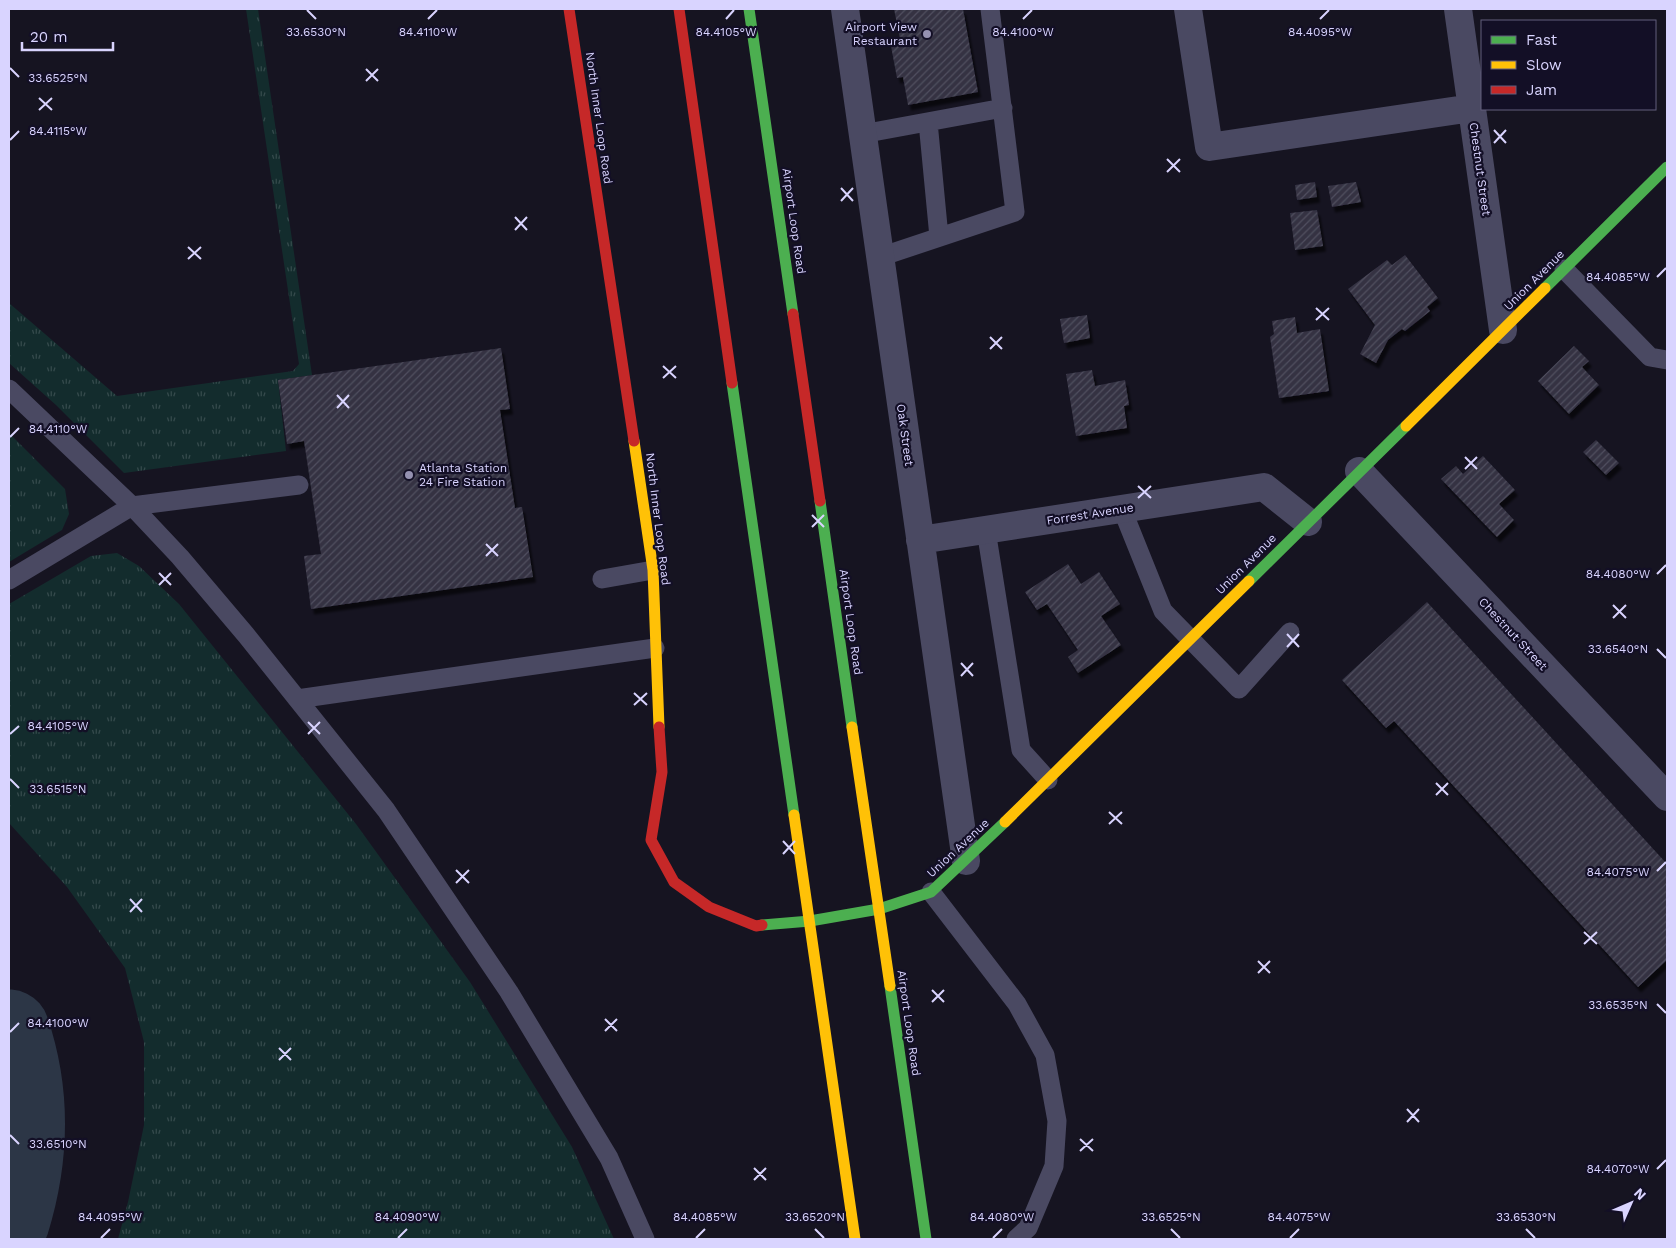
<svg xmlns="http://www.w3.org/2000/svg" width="1676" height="1248" font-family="'Work Sans',sans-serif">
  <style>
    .grass { fill: url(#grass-tufts) }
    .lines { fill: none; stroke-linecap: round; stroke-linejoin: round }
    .taxiway { stroke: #2c3646; stroke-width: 81 }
    .building { fill: url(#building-hatch); filter: url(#shadow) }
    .lane { stroke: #4a4962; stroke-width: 19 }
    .street { stroke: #4a4962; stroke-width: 28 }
    .fast { stroke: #4caf50; stroke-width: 11 }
    .slow { stroke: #ffc107; stroke-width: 11 }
    .jam { stroke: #c62828; stroke-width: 11 }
    .ticks { fill: none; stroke: #d9d4ff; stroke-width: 2 }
    .poi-dot { fill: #9591b1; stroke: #130f26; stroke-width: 2 }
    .labels { text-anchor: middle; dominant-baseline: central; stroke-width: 4.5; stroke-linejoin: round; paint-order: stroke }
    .poi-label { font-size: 12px; fill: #d9d4ff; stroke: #130f26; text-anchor: end }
    .street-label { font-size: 12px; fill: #d9d4ff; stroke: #130f26 }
    .ticks-label { font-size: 12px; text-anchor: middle; fill: #d9d4ff; stroke: #130f26; stroke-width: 4.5; stroke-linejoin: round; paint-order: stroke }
  </style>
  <defs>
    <pattern id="grass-tufts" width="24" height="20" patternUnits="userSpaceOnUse" patternTransform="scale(1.25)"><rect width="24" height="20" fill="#132c2d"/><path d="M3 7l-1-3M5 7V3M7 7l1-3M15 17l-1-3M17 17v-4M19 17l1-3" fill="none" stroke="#354a4c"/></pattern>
    <pattern id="building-hatch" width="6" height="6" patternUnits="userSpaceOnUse" patternTransform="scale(1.25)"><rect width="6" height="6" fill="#343243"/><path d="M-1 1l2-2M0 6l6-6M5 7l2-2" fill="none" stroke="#514f5f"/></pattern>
    <filter id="shadow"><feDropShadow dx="3" dy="5.5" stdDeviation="1" flood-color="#0009"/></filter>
  </defs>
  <rect width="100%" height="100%" fill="#161421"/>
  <path class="grass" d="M246 9H258L312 375 278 380 286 451 124 473 56 405 9 363V303L117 396 293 371 299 364Z
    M9 433 65 489 69 514 62 530 9 562Z
    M117 553 139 566 179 604 356 824 470 982 572 1147 614 1239H118L128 1202 144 1125V1042L125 968 67 887 9 823V604L91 556Z"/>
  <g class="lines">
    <path class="taxiway" d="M9 1030C31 1095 29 1157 9 1222"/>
  </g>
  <path class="building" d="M894 9H963L978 92 908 105 903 77 897 78 890 41 900 39Z
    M1315 182 1317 197 1297 200 1295 185Z
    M1356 182 1361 202 1332 207 1328 186Z
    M1317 210 1323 246 1295 250 1290 213Z
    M1405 255 1438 298 1427 307 1430 311 1405 331 1402 329 1388 340 1376 363 1360 354 1375 325 1348 289 1387 260 1392 265Z
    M1087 315 1090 338 1064 343 1060 319Z
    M1295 317 1297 333 1320 329 1329 391 1279 398 1270 337 1274 334 1272 321Z
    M1574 346 1589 361 1582 367 1599 385 1569 414 1538 381Z
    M501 348 510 409 500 410 515 508 522 507 533 577 311 609 304 556 321 554 304 441 287 444 278 380Z
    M1092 370 1095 386 1125 380 1129 405 1124 406 1127 428 1076 436 1066 374Z
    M1596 440 1619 463 1606 475 1583 452Z
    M1483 456 1515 490 1499 504 1514 520 1497 537 1441 479 1456 466 1463 474Z
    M1068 564 1081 584 1099 572 1120 604 1101 616 1121 645 1078 673 1068 657 1078 650 1047 604 1037 610 1025 592Z
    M1427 602 1667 864V960L1638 987 1394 721 1386 728 1342 680Z"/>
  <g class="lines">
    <path class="lane" d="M928 122 939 237
      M862 134 1003 108
      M880 257 1015 212 990 9
      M1564 269 1650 357 1667 360
      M9 389 132 506 180 557 246 635 386 810 509 992 609 1158 645 1239
      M1122 509 1163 611 1239 689 1290 632
      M986 530 1021 750 1048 780
      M602 579 653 570
      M9 580 132 506 299 485
      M297 699 655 648
      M931 892 1017 1004 1045 1055 1057 1121 1054 1166 1028 1228 1016 1239"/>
    <path class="street" d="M845 9 966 861
      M1188 9 1209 147 1472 108
      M1458 9 1503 330
      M1359 471 1667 797
      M920 540 1264 487 1308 522"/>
    <path class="fast" d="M749 9 793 314
      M1545 288 1667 167
      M732 383 794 815
      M820 501 852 727
      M1249 581 1406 426
      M762 925 810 921 879 909 931 892 1005 822
      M890 986 926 1239"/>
    <path class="slow" d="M1406 426 1545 288
      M634 441 653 570 659 727
      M852 727 890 986
      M794 815 855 1239
      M1005 822 1249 581"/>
    <path class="jam" d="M569 9 634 441
      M679 9 732 383
      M793 314 820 501
      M659 727 662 772 651 840 674 882 709 907 756 926 762 925"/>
  </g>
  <path class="ticks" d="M307 10 316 19M428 19 437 10M726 19 734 10M1023 19 1032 10M1320 19 1329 10M10 68 19 77M366 69 378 81M366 81 378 69M39 98 52 110M39 110 52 98M1494 130 1506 143M10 140 19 131M1494 143 1506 130M1167 159 1180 172M1167 172 1180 159M841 188 853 201M841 201 853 188M515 217 527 230M515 230 527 217M188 247 201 259M188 259 201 247M1657 277 1666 268M1316 308 1329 320M1316 320 1329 308M990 337 1002 349M990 349 1002 337M663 366 676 378M663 378 676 366M337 395 349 408M337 408 349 395M10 437 19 428M1465 457 1477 469M1465 469 1477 457M1138 486 1151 498M1138 498 1151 486M812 515 824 527M812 527 824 515M486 544 498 556M486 556 498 544M159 573 171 585M1657 574 1666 565M159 585 171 573M1613 605 1626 618M1613 618 1626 605M1287 634 1299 647M1287 647 1299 634M1657 649 1666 658M961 663 973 676M961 676 973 663M634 693 647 705M634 705 647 693M308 722 320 734M10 734 19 726M308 734 320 722M10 779 19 788M1436 783 1448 795M1436 795 1448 783M1109 812 1122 824M1109 824 1122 812M783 841 795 854M783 854 795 841M456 870 469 883M1657 871 1666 862M456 883 469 870M130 899 142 912M130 912 142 899M1584 932 1597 944M1584 944 1597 932M1258 961 1270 973M1258 973 1270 961M932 990 944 1002M932 1002 944 990M1657 1004 1666 1013M605 1019 617 1031M605 1031 617 1019M10 1032 19 1023M279 1048 291 1060M279 1060 291 1048M1407 1109 1419 1122M1407 1122 1419 1109M10 1135 19 1144M1080 1139 1093 1151M1080 1151 1093 1139M754 1168 766 1180M1657 1169 1666 1160M754 1180 766 1168M815 1229 824 1238M1171 1229 1180 1238M1526 1229 1535 1238M101 1238 110 1229M398 1238 407 1229M696 1238 705 1229M993 1238 1002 1229M1290 1238 1299 1229"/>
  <g class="poi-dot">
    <circle cx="927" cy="34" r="5"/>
    <circle cx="409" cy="475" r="5"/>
  </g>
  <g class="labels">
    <g class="poi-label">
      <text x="917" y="27">Airport View<tspan x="917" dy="14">Restaurant</tspan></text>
      <text x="419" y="468" text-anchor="start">Atlanta Station<tspan x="419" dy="14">24 Fire Station</tspan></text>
    </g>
    <g class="street-label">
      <text transform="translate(599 118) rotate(82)">North Inner Loop Road</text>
      <text transform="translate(1480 169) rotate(82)">Chestnut Street</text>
      <text transform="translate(794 221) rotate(82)">Airport Loop Road</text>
      <text transform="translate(1534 280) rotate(-45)">Union Avenue</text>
      <text transform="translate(905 435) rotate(82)">Oak Street</text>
      <text transform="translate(1090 514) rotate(-9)">Forrest Avenue</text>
      <text transform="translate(658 519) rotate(83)">North Inner Loop Road</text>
      <text transform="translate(1246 564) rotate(-45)">Union Avenue</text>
      <text transform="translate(851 622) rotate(82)">Airport Loop Road</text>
      <text transform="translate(1513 634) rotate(47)">Chestnut Street</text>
      <text transform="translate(958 848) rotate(-43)">Union Avenue</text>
      <text transform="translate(909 1023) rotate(82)">Airport Loop Road</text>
    </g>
  </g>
  <g class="ticks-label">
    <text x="316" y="36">33.6530°N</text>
    <text x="428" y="36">84.4110°W</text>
    <text x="726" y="36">84.4105°W</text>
    <text x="1023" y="36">84.4100°W</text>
    <text x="1320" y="36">84.4095°W</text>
    <text x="58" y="82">33.6525°N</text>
    <text x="58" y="135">84.4115°W</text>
    <text x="1618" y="281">84.4085°W</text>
    <text x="58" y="433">84.4110°W</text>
    <text x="1618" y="578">84.4080°W</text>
    <text x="1618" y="653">33.6540°N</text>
    <text x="58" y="730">84.4105°W</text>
    <text x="58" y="793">33.6515°N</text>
    <text x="1618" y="876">84.4075°W</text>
    <text x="1618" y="1009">33.6535°N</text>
    <text x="58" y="1027">84.4100°W</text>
    <text x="58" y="1148">33.6510°N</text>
    <text x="1618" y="1173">84.4070°W</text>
    <text x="110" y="1221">84.4095°W</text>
    <text x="407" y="1221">84.4090°W</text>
    <text x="705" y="1221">84.4085°W</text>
    <text x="815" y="1221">33.6520°N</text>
    <text x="1002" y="1221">84.4080°W</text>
    <text x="1171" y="1221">33.6525°N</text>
    <text x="1299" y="1221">84.4075°W</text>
    <text x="1526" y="1221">33.6530°N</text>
  </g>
  <rect width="1676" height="1248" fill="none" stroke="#d9d4ff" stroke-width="20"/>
  <rect x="1481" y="20" width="175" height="90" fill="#130f26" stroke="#625e7d"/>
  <rect x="1491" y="36" width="25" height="8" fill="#4caf50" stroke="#625e7d"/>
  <text x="1526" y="45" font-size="15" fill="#d9d4ff">Fast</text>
  <rect x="1491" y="61" width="25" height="8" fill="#ffc107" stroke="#625e7d"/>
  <text x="1526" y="70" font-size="15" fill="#d9d4ff">Slow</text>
  <rect x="1491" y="86" width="25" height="8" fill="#c62828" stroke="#625e7d"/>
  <text x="1526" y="95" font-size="15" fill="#d9d4ff">Jam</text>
  <g transform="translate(1631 1203) rotate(45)" stroke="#130f26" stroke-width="4" paint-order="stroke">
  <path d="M0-4L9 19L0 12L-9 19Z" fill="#d9d4ff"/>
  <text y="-8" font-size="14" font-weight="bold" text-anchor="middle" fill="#d9d4ff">N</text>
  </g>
  <path d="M22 42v8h91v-8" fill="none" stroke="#d9d4ff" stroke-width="2.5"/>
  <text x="30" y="42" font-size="15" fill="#d9d4ff" stroke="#130f26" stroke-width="4" paint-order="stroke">20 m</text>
</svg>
